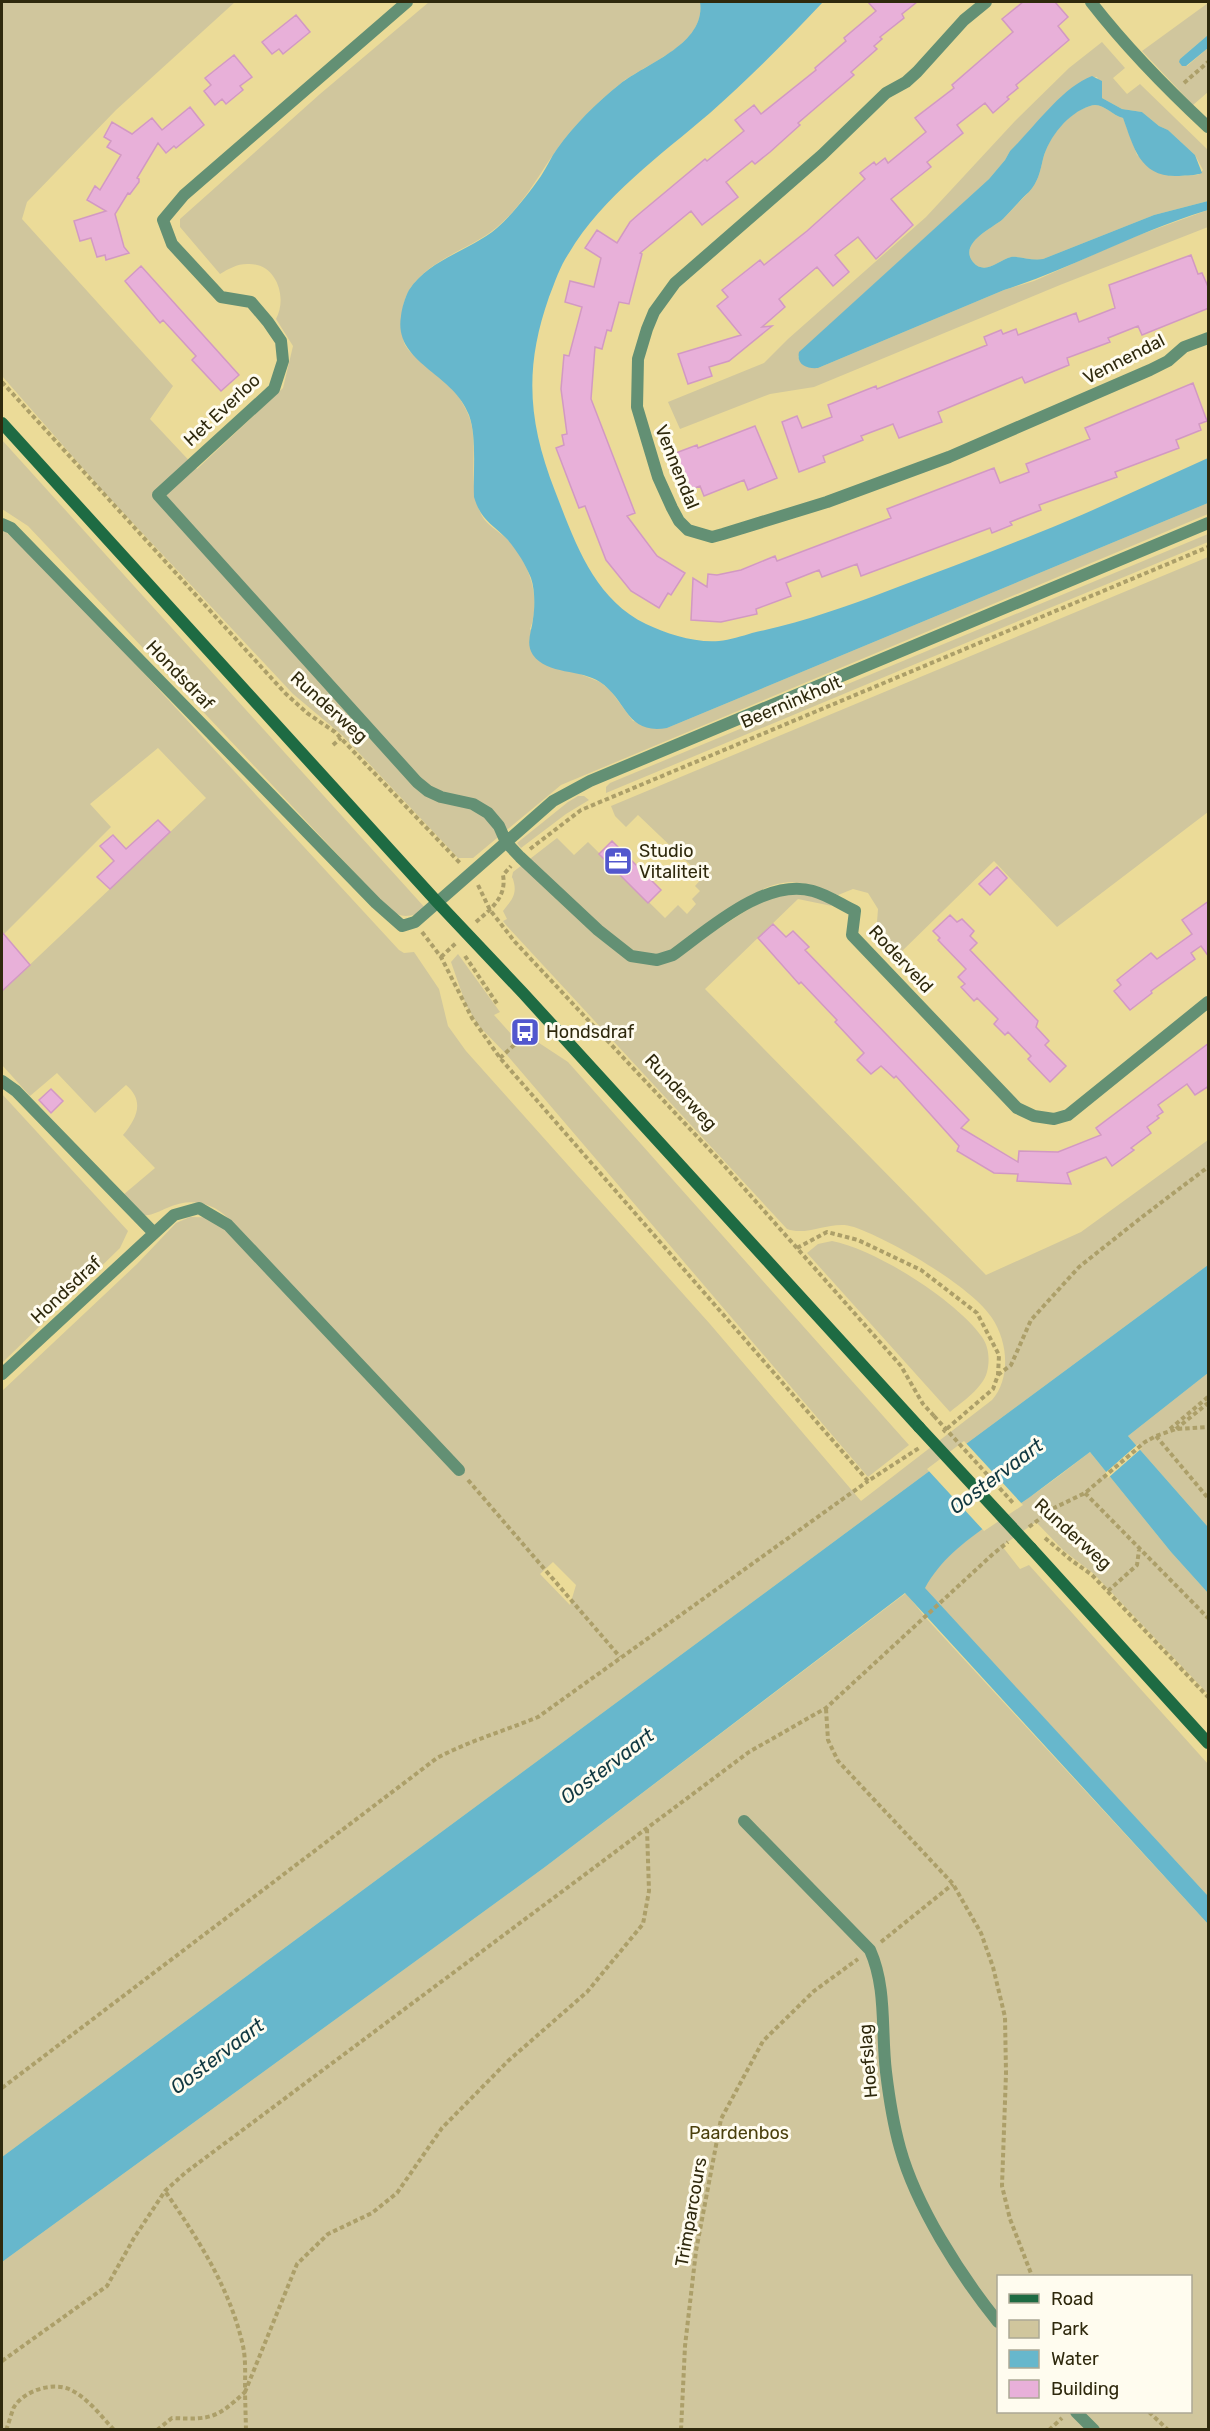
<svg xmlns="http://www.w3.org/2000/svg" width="1210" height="2431" font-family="Rubik,sans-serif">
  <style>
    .green { fill: #d0c69d; fill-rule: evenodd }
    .water { fill: #67b7cc }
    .pier { fill: #ebdb98 }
    .building { fill: #e8b0d9; stroke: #d299c3; stroke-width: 1.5 }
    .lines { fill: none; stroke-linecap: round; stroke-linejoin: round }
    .path { stroke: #ac9f69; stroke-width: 4; stroke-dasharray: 4.5 3; stroke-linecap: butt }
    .street { stroke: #639074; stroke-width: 12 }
    .secondary { stroke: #1e6b43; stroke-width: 12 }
    .path-bridge { stroke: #ac9f69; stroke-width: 4; stroke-dasharray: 4.5 3; stroke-linecap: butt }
    .secondary-bridge { stroke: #1e6b43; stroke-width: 12 }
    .labels { text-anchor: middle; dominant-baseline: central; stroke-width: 6; stroke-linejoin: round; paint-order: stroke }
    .street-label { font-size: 18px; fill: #2f290d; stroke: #fffcef }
    .poi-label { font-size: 18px; fill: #2f290d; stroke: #fffcef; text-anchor: start }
    .park-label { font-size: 18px; fill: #4b400d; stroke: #fffcef }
    .water-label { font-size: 20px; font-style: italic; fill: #113841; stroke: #fffcef }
  </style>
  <rect width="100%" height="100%" fill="#ebdb98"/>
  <path class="green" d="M2 2H235L116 110 27 202 22 219 173 386 150 419 197 469 283 388 293 346 276 319C288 297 276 262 247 264 237 264 228 269 220 274L180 227V219L320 94 429 2H700C706 45 647 62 620 84 597 102 574 125 557 149 538 176 522 207 496 228 469 250 426 260 408 292 403 302 402 311 403 322 403 329 402 339 405 345 414 360 430 366 442 378 453 388 462 400 468 414 481 444 465 483 482 516 487 525 498 531 506 538 529 561 542 598 530 629L575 672 600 682 610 690 633 721 667 728 1208 503V514L561 785 473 858H458L342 735 293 694 102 490 2 376Z
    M1208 3V35L1180 59 1187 66 1208 48V92L1193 105 1142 51Z
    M1102 42 1125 68 1113 78 1127 94 1140 84 1208 150V201L1154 215 1043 259C1032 261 1018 256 1011 257 999 260 985 276 973 262 958 243 993 228 1003 219 1012 210 1020 201 1029 192 1038 182 1040 172 1043 159 1049 137 1067 113 1090 106 1102 101 1111 115 1123 118L1137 155 1170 176 1198 175 1203 170 1195 155 1168 130 1159 126 1142 112 1122 109 1102 98V89L1097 77C1076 74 1027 136 1010 151L1005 160 989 179 800 352 798 357 818 368 1004 290 1034 281 1131 238 1208 210V227L1060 285 814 387 770 394 680 429 668 402 764 363 788 339 926 217 1015 121 1069 68Z
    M2 440 427 910C412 916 402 920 389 909L28 526 2 509Z
    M2 529 20 544 57 579 399 950 404 953 414 952 439 989 448 1026 466 1051 710 1324 861 1501 992 1400C1011 1378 1008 1342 992 1318 971 1286 891 1240 854 1227 832 1219 808 1237 787 1229L506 925 503 921 507 919 503 911C510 902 517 896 514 883 512 873 511 882 513 872L557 838 574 855 588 842 665 918 678 905 687 914 696 904 692 899 700 891 695 886 703 877 638 815 626 827 615 816 611 806 1208 557V812L1057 927 994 861 897 956 876 935 878 909 868 893 853 889 838 895C805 882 787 875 754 894L713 932C742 914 780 882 816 897 822 900 828 902 832 906L798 899 705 989 986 1275 1081 1232 1208 1140V1265L2 2157V1391L137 1264 176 1223 190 1217 228 1218C210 1201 189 1198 167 1208 160 1211 151 1216 144 1215 137 1213 128 1201 123 1195L155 1168 123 1135C137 1118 145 1101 126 1085L95 1113 57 1073 30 1096 2 1065V991L206 798 158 748 90 804 111 827 2 936ZM553 1562 576 1585 570 1605 540 1574Z
    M1208 534V542L606 793V787L610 783Z
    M578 796H584L589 800 566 814 521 848 517 843 568 802Z
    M458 954 500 1012 494 1015 520 1044 530 1037 568 1062 909 1445 868 1477 507 1055 478 1025 466 1005 451 962Z
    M2 1094 128 1231 120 1248 2 1363Z
    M832 1241C875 1249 956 1300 982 1337 989 1347 990 1360 987 1372 983 1388 962 1402 950 1412L807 1253 818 1244Z
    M1208 1373V1527L1128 1436Z
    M1090 1452 1171 1552 1208 1593V1694L1094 1574 1064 1551 1036 1522 1002 1546 1020 1569 1029 1565 1208 1764V1896L924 1588C946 1548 991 1524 1027 1499 1049 1484 1069 1468 1090 1452Z
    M906 1593 925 1617 1208 1924V2429H2V2262L545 1867ZM998 2276H1190V2412H998Z"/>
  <path class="water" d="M700 2H823C787 40 750 78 710 113 661 155 603 196 569 253 560 266 555 282 549 297 524 368 528 422 555 491 575 542 593 598 646 624 667 634 695 643 719 641 730 640 742 636 752 633 800 623 845 607 890 590 940 571 989 553 1038 533 1096 510 1152 483 1208 458V503L667 728C626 735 628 701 600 682 581 669 547 675 533 655 525 643 532 631 533 619 535 607 535 590 531 578 525 563 517 551 507 539 491 523 481 520 474 497 473 473 477 437 469 415 454 373 393 363 401 316 402 308 405 297 409 290 429 259 470 251 497 228 513 214 529 193 541 176 547 167 551 157 557 149 574 125 597 102 620 84 648 62 706 44 700 2Z
    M1208 35V48L1186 66H1182L1179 62 1180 59Z
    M1092 76 1102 81V98L1122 109 1142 112 1159 126 1168 130 1195 155 1202 173C1195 176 1187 175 1179 176 1140 178 1134 148 1123 118 1111 115 1102 101 1090 106 1068 113 1049 137 1043 159 1040 172 1038 182 1029 192 1020 200 1012 210 1003 219 993 228 958 243 973 262 985 276 999 260 1011 257 1018 256 1032 261 1043 259L1154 215 1208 201V210C1138 231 1073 268 1004 290L818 368C807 369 796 365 799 352L989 179 1005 160 1010 151C1033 129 1062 87 1092 76Z
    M1208 1265V1373L1128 1436 1208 1527V1593L1171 1552 1090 1452C1070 1467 1050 1482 1030 1497 993 1523 947 1547 925 1588L1208 1896V1924L905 1593 545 1867 2 2262V2157Z"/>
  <path class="pier" d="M964 1441 1023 1505 984 1531 927 1469Z
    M1138 1444 1142 1448 1108 1478 1104 1474Z"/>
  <path class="building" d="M868 2H917L902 14 904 18 880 37 882 39 874 46 877 49 851 72 854 75 798 123 800 125 770 152 755 164 752 161 726 182 738 197 702 225 691 211 640 253 642 254 629 304 619 302 611 331 607 330 602 349 595 347 591 399 635 513 627 516 657 556 685 573 671 595 668 593 659 608 631 591 606 560 585 506 579 508 556 448 564 445 562 435 567 434 561 389 564 355 569 356 582 307 565 302 570 281 594 287 601 258 585 248 597 230 617 243 630 222 639 214 705 159 707 161 744 131 735 120 754 105 761 114 816 70 815 68 846 41 844 38 876 11Z
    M1023 2H1055L1068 17 1058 26 1069 40 1016 85 1018 88 1007 97 1009 99 993 113 985 103 957 125 963 133 927 162 931 167 891 199 913 225 876 259 858 237 835 255 849 272 833 286 817 267 779 299 785 307 762 327 772 326 729 361 709 367 712 376 688 384 678 354 741 335 717 306 728 297 722 290 760 260 764 265 807 231 865 179 860 173 874 162 876 165 885 158 888 163 926 132 915 118 954 88 952 85 1013 32 1002 19Z
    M296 15 310 32 283 54 279 49 272 54 262 42Z
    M234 55 252 77 240 86 243 90 226 104 222 99 215 105 204 91 211 85 205 78Z
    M190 107 204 125 176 148 174 146 166 153 158 143 137 178 139 179V182L130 194 128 193 115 214 124 247 129 253 106 260 105 255 97 257 91 238 80 241 74 221 106 211 87 200 95 186 100 190 121 155 107 147 111 141 104 137 112 122 132 134 152 118 162 130Z
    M1191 255 1198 274 1202 273 1209 289V308L1142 335 1138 326 1108 338 1110 342 1067 358 1069 365 1025 383 1022 377 938 412 942 422 899 438 893 424 861 436 863 440 823 456 825 462 799 472 782 422 797 416 802 428 832 417 828 405 876 386 877 389 987 345 984 337 1001 330 1003 334 1016 329 1018 335 1076 313 1079 322 1115 308 1109 285Z
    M141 266 239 375 221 391 192 360 196 356 163 320 160 323 125 281Z
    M1193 383 1207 421 1199 424 1201 430 1176 440 1179 448 1115 472 1117 477 1039 505 1041 510 1010 522 1012 525 992 533 990 528 861 576 857 564 822 577 819 570 786 583 791 596 756 609 757 614 721 622 691 620 693 578 707 587 708 574 717 575 741 570 775 556 777 561 891 518 887 509 994 468 1000 483 1029 472 1026 464 1090 439 1085 428Z
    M755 426 777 478 748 490 744 480 704 496 700 486 687 491 673 454 697 445 698 448Z
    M158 820 170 832 110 889 97 877 114 861 100 846 113 835 126 849Z
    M612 841 661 890 648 903 599 854Z
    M997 867 1007 878 990 895 979 884Z
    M1209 901V957L1201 946 1191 953 1195 959 1151 991 1152 993 1130 1010 1114 991 1121 985 1117 980 1151 953 1157 959 1192 934 1182 920Z
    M950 915 957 922 962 919 974 931 970 936 977 943 970 950 1038 1021 1036 1027 1049 1041 1045 1045 1066 1066 1050 1082 1028 1059 1031 1056 1008 1032 1005 1035 994 1024 998 1019 977 998 974 1001 961 987 965 984 958 977 966 969 938 940 940 938 933 931Z
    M773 924 786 937 793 931 809 947 805 950 969 1120 961 1128 1018 1162 1019 1151 1058 1152 1101 1135 1096 1128 1209 1043V1086L1195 1095 1187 1084 1158 1105 1163 1112 1157 1116 1159 1118 1147 1127 1151 1133 1131 1148 1134 1150 1112 1166 1106 1157 1067 1173 1071 1184 1017 1181 1018 1174 994 1173 957 1151 959 1146 896 1076 894 1078 881 1066 871 1074 857 1060 864 1053 835 1022 837 1020 801 982 799 984 758 938Z
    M2 932 30 965 2 991Z
    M51 1089 63 1101 51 1113 39 1100Z"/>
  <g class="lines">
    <path class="path" d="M1184 83 1208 62
      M2 382 285 693 307 713 335 732 460 863
      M333 745 341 738
      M530 849 581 810 1208 547
      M478 885 490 910 515 942 721 1162 901 1366 923 1404 934 1416
      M476 922C491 909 507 897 503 875L511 866
      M422 932 441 957 472 1018 500 1058 868 1481 919 1448
      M465 956 498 1005
      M441 957 456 943
      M500 1058 524 1036
      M797 1248 827 1232 858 1240 921 1270 977 1313 999 1355 998 1375 993 1389 943 1432
      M998 1375 1011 1365 1031 1320 1079 1267 1142 1217 1208 1167
      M1170 1429 1208 1397
      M1176 1429 1208 1403
      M1156 1436 1208 1498
      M468 1480 620 1657
      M1085 1493 1208 1618
      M1029 1527 1054 1508 1085 1493 1145 1442 1156 1436 1176 1429 1208 1427
      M1045 1538 1071 1560 1092 1575 1208 1697
      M1108 1591 1137 1565 1139 1550
      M826 1709 828 1740 838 1761 953 1884 981 1933 993 1967 1005 2017 1006 2073 1002 2186 1010 2219 1032 2276
      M881 1942 953 1884
      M2 2088 437 1758C469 1741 504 1731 538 1717L868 1481
      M2 2361 107 2286 134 2238 165 2191 185 2173 749 1752 826 1708 993 1554 1008 1542
      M1149 2412 1168 2430
      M6 2430C9 2423 11 2414 14 2407 24 2391 51 2382 69 2389 87 2397 101 2416 114 2430
      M157 2430 172 2418C211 2420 217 2418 245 2392 245 2377 246 2360 243 2346 230 2288 198 2239 165 2191
      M246 2430 245 2392 297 2264 328 2234 372 2213 397 2193 442 2128 508 2061 587 1992 643 1924 649 1891 647 1829
      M681 2430 685 2346 696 2251 721 2119 763 2041 814 1991 858 1959
      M1049 2430 1062 2418"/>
    <path class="street" d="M407 2 184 195 163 220 172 244 221 297 251 302 268 322 281 341 283 361 274 389 158 495 417 782 428 791 441 797 473 804 488 813 499 826 506 842 520 857 598 930 631 956 657 960 673 955C709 929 766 877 813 891 828 895 842 905 855 911L852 935 1017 1108 1034 1116 1054 1119 1068 1115 1208 1002
      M986 2 964 20 917 72 906 82 886 93 822 155 675 283 654 312 647 329 638 359 637 407 658 477 672 508 679 521 688 530 712 537 723 534 827 502 949 457 1150 370 1168 361 1184 347 1208 338
      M1091 2C1126 47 1166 88 1208 127
      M2 524 11 528 376 903 402 926 415 922 553 801 590 781 1208 523
      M2 1081 16 1091 154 1233
      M2 1374 174 1215 199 1208 228 1225 459 1470
      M744 1821 870 1950C887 1988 881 2031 886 2072 889 2097 893 2123 900 2148 916 2206 960 2275 998 2322
      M1076 2412 1094 2430"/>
    <path class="secondary" d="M2 423 438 903 523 993 919 1427
      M1031 1548 1208 1743"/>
    <path class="path-bridge" d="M934 1416 1014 1504"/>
    <path class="secondary-bridge" d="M919 1427 1031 1548"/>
  </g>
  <defs>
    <g id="office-square" transform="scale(1.5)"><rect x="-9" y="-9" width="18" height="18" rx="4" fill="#5257ce" stroke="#fffcef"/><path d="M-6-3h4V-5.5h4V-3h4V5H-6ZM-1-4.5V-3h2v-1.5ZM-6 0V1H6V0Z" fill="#fff"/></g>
    <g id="bus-square" transform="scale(1.5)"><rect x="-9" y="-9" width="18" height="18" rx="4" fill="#5257ce" stroke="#fffcef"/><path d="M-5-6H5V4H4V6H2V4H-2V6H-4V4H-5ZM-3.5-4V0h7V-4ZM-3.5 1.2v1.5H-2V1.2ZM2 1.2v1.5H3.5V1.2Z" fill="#fff"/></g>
  </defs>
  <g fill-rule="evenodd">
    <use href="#office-square" x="618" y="861"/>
    <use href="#bus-square" x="525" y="1032"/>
  </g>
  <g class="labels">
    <g class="street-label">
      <text transform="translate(1124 359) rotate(-27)">Vennendal</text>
      <text transform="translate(222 410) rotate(-43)">Het Everloo</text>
      <text transform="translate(677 467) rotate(68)">Vennendal</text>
      <text transform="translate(180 675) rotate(46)">Hondsdraf</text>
      <text transform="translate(791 702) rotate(-23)">Beerninkholt</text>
      <text transform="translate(329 707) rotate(42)">Runderweg</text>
      <text transform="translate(901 959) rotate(47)">Roderveld</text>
      <text transform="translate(681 1092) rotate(47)">Runderweg</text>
      <text transform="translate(66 1290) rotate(-43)">Hondsdraf</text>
      <text transform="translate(1073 1534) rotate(42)">Runderweg</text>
      <text transform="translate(868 2061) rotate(-95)">Hoefslag</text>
      <text transform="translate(691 2212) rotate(-80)">Trimparcours</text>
    </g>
    <g class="poi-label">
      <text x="639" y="851">Studio<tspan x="639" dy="21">Vitaliteit</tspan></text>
      <text x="546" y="1032">Hondsdraf</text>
    </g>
    <g class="park-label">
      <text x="739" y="2133">Paardenbos</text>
    </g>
    <g class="water-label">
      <text transform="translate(996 1476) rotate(-37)">Oostervaart</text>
      <text transform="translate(607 1766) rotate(-37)">Oostervaart</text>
      <text transform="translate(217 2056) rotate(-37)">Oostervaart</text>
    </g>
  </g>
  <rect width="1210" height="2431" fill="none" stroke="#2f290d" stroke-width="6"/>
  <rect x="997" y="2275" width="195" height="138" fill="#fffcef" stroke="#aca895" stroke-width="1.5"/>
  <rect x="1009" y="2294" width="30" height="9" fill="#1e6b43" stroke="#aca895" stroke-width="1.5"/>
  <text x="1051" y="2305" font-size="18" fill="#2f290d">Road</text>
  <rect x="1009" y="2320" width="30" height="18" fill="#d0c69d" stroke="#aca895" stroke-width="1.5"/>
  <text x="1051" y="2335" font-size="18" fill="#2f290d">Park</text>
  <rect x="1009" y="2350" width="30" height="18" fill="#67b7cc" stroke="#aca895" stroke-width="1.5"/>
  <text x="1051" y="2365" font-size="18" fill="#2f290d">Water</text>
  <rect x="1009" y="2380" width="30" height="18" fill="#e8b0d9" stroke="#aca895" stroke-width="1.5"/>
  <text x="1051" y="2395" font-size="18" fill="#2f290d">Building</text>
</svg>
